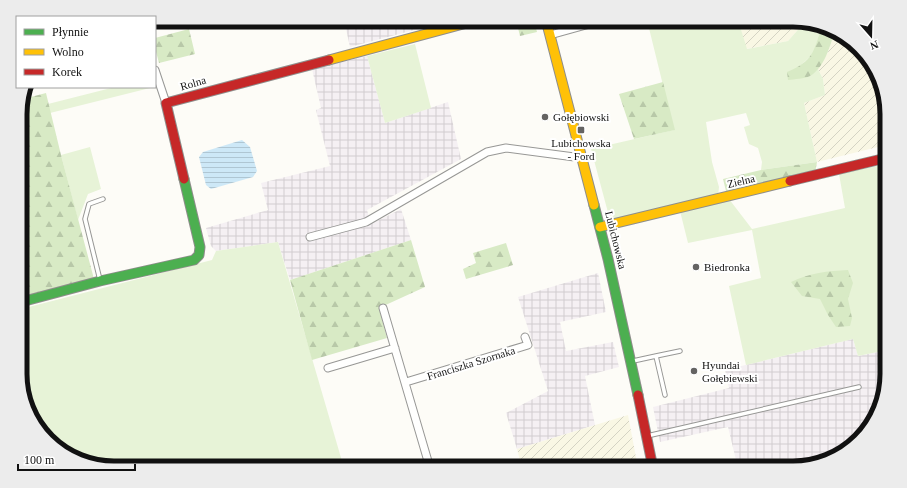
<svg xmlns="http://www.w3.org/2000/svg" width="907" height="488" font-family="Georgia,serif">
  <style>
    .industrial { fill: url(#industrial-grid) }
    .farmland { fill: url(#farmland-furrows) }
    .grass { fill: #e7f3d7 }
    .forest { fill: url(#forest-firs) }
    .water { fill: url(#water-rules) }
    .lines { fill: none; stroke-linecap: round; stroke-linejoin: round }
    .lane-casing { stroke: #979795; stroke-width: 5.5 }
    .street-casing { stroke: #979795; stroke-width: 9 }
    .fast-casing { stroke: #8e8d8b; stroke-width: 11 }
    .slow-casing { stroke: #8e8d8b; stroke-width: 11 }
    .jam-casing { stroke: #8e8d8b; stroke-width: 11 }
    .lane { stroke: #fffffe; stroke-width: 3.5 }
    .street { stroke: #fffffe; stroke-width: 7 }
    .fast { stroke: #4caf50; stroke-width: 9 }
    .slow { stroke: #ffc107; stroke-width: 9 }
    .jam { stroke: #c62828; stroke-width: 9 }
    .poi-dot { fill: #646362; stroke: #fff; stroke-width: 1.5 }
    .labels { text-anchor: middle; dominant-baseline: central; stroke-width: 4; stroke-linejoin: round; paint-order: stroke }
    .street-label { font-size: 11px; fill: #111; stroke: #fff }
    .poi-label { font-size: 11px; fill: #111; stroke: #fff; text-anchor: start }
    .rim { fill: none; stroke: #111; stroke-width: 5 }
  </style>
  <defs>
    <pattern id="industrial-grid" width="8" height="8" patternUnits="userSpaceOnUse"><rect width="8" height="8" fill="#f5f0f3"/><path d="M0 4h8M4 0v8" fill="none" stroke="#d1cdcf"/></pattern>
    <pattern id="farmland-furrows" width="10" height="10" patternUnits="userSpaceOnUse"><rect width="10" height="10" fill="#f9f7e4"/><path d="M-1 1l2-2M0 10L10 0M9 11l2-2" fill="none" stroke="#d4d3c3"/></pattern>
    <pattern id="forest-firs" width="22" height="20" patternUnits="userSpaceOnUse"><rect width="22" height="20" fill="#d8eac5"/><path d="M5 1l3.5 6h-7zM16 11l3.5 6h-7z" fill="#b8c8a8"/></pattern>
    <pattern id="water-rules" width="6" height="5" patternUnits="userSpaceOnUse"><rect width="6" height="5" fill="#cde8f7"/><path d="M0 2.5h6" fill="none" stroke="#afc6d3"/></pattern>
  </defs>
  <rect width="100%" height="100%" fill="#fdfcf7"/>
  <path class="industrial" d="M344 20H452L350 47Z
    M367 56 385 123 448 102 461 159 367 210 371 224 401 209 411 240 290 280 278 242 216 251 211 246 206 228 268 210 261 183 330 166 316 110 321 108 312 69Z
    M598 273 606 312 560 322 566 351 613 342 619 367 585 376 595 425 517 449 506 413 548 391 518 297Z
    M853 339 858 356 887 350V374L877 416 845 452 799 468H699L736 460 728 427 660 442 653 407 729 388 725 370Z"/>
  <path class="farmland" d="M738 20H793L804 23 788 41 746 49Z
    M835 30 871 61 886 102V145L817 162 804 103 825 95 823 79 818 69 828 52Z
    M628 415 638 468H522L517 449Z"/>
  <path class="grass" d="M647 20H738L747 49 788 41 804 23 821 27 814 53 800 66 810 76 818 69 823 79 825 95 804 103 817 162 761 170 762 162 758 148 749 144 744 127 750 125 746 113 706 122 712 162 719 187 718 196 610 220 591 149 674 130Z
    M415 44 431 108 385 123 367 56Z
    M115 87H154L50 113 48 104Z
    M90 147 101 189 88 194 78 220 61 155Z
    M886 164 887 350 858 356 853 339 746 365 729 286 761 278 752 230 688 243 680 211 729 199 752 229 845 208 839 174Z
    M278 242 344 468H114L72 458 36 427 21 387V309L212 260 216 251Z"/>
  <path class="forest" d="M516 20H534L537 32 520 36Z
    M821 27 835 30C831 44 824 69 810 76 804 79 795 79 788 80L787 72C813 61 814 52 821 27Z
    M189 29 195 54 159 63 155 48V38Z
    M663 82 675 130 634 139 619 94Z
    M46 93 61 155 94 279 21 297 20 107 23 99Z
    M817 162 815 173 731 194 726 191 723 179 761 170Z
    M411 240 425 287 379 308 387 338 312 360 290 280Z
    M506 243 513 265 466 279 463 269 476 263 473 253Z
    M848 270 853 283 848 299 852 318 850 326 836 327 828 315 820 299 802 296 791 282C809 273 828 271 848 270Z"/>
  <path class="water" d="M242 140 250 147 257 171 253 177 211 189 206 185 199 157 203 152Z"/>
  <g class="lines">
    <g class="lane-casing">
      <path id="lane" d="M100 280 85 219 89 204 103 199
        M656 356 680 351
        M633 361 656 356 665 395
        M647 436 859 387"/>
    </g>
    <g class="street-casing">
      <path id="street" d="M550 35 604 20
        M155 70 166 103
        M310 237 366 222 487 152 506 148 582 158
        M383 308 430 468
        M328 368 395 348
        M406 382 528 345 525 337"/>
    </g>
    <g class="fast-casing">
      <path id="fast" d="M594 205 608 259 638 395
        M21 302 100 281 194 260 199 255 200 247 184 179"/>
    </g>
    <g class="slow-casing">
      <path id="slow" d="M546 20 594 205
        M329 60 478 20
        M600 227 790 181"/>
    </g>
    <g class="jam-casing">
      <path id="jam" d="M184 179 166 103 329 60
        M790 181 886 158
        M638 395 653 468"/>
    </g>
    <use href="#lane" class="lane"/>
    <use href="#street" class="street"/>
    <use href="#fast" class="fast"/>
    <use href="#slow" class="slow"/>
    <use href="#jam" class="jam"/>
  </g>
  <g class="poi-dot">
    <circle cx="545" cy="117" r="4"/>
    <rect x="577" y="126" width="8" height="8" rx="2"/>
    <circle cx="696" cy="267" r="4"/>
    <circle cx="694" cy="371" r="4"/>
  </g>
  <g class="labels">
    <g class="street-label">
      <text transform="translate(193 83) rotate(-16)">Rolna</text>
      <text transform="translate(741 181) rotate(-13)">Zielna</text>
      <text transform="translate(616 240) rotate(76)">Lubichowska</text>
      <text transform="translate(471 363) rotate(-17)">Franciszka Szornaka</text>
    </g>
    <g class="poi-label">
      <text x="553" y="117">Gołębiowski</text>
      <text x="581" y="143" text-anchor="middle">Lubichowska<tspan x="581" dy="13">- Ford</tspan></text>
      <text x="704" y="267">Biedronka</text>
      <text x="702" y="365">Hyundai<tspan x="702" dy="13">Gołębiewski</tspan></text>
    </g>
  </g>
  <path d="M0 0H907V488H0ZM114 27H793A87 87 0 0 1 880 114V374A87 87 0 0 1 793 461H114A87 87 0 0 1 27 374V114A87 87 0 0 1 114 27Z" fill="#ececec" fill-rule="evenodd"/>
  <path class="rim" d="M114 27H793A87 87 0 0 1 880 114V374A87 87 0 0 1 793 461H114A87 87 0 0 1 27 374V114A87 87 0 0 1 114 27Z"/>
  <rect x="16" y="16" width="140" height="72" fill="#ffffff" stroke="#a0a0a0"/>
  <rect x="24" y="29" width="20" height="6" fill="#4caf50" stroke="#a0a0a0"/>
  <text x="52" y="36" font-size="12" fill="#111111">Płynnie</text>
  <rect x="24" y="49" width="20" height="6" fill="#ffc107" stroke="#a0a0a0"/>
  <text x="52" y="56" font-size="12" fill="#111111">Wolno</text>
  <rect x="24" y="69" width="20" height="6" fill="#c62828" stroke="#a0a0a0"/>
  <text x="52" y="76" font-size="12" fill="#111111">Korek</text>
  <g transform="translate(871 36) rotate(160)" stroke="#ffffff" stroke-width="3" paint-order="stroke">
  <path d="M0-3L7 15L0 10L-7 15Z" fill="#111111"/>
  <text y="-6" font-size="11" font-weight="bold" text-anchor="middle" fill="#111111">N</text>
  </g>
  <path d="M18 464v6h117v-6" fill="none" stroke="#111111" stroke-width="2"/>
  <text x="24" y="464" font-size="12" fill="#111111" stroke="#ffffff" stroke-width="3" paint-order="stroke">100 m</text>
</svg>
